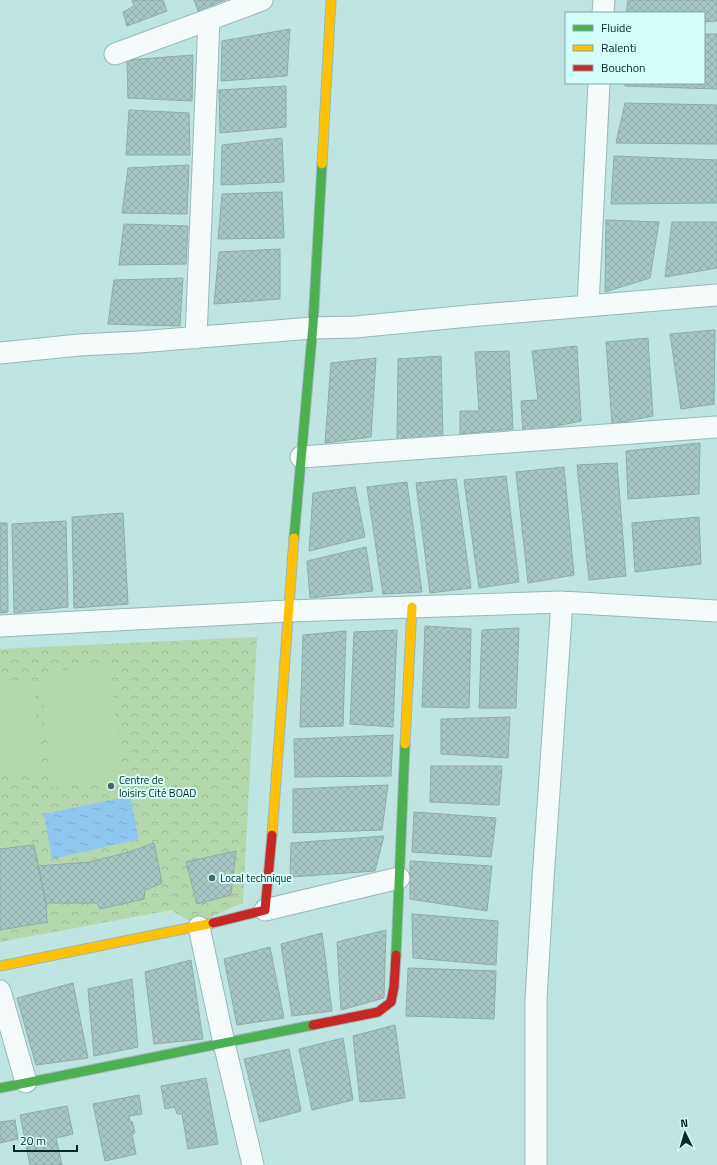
<svg xmlns="http://www.w3.org/2000/svg" width="717" height="1165" font-family="'Titillium Web',sans-serif">
  <style>
    .forest { fill: url(#forest-crowns) }
    .pitch { fill: #b4d7ad }
    .water { fill: url(#water-ripples) }
    .building { fill: url(#building-cross-hatch); stroke: #8daca9 }
    .lines { fill: none; stroke-linecap: round; stroke-linejoin: round }
    .street-casing { stroke: #9ab8b6; stroke-width: 23 }
    .fast-casing { stroke: #9ab8b6; stroke-width: 11 }
    .slow-casing { stroke: #9ab8b6; stroke-width: 11 }
    .jam-casing { stroke: #9ab8b6; stroke-width: 11 }
    .street { stroke: #f5fbfa; stroke-width: 21 }
    .fast { stroke: #4caf50; stroke-width: 9 }
    .slow { stroke: #ffc107; stroke-width: 9 }
    .jam { stroke: #c62828; stroke-width: 9 }
    .poi-dot { fill: #486a67; stroke: #d3fdf8; stroke-width: 1.5 }
    .labels { text-anchor: middle; dominant-baseline: central; stroke-width: 4; stroke-linejoin: round; paint-order: stroke }
    .poi-label { font-size: 11px; fill: #092725; stroke: #d3fdf8; text-anchor: start }
  </style>
  <defs>
    <pattern id="forest-crowns" width="20" height="18" patternUnits="userSpaceOnUse"><rect width="20" height="18" fill="#b4d7ad"/><path d="M2 6a3 3 0 1 1 6 0M12 15a3 3 0 1 1 6 0" fill="none" stroke="#99b995"/></pattern>
    <pattern id="water-ripples" width="26" height="14" patternUnits="userSpaceOnUse"><rect width="26" height="14" fill="#8ec7f0"/><path d="M2 4q2-2 4 0t4 0M15 11q2-2 4 0t4 0" fill="none" stroke="#79abce"/></pattern>
    <pattern id="building-cross-hatch" width="8" height="8" patternUnits="userSpaceOnUse"><rect width="8" height="8" fill="#a8c7c4"/><path d="M0 0l8 8M0 8l8-8" fill="none" stroke="#8faba8"/></pattern>
  </defs>
  <rect width="100%" height="100%" fill="#bee5e1"/>
  <path class="forest" d="M257 637 243 903 194 924 171 910 0 942V649Z"/>
  <path class="pitch" d="M110 666 122 777 52 787 40 672Z
    M33 683 42 772 0 775V686Z"/>
  <path class="water" d="M130 796 139 839 52 859 44 814Z"/>
  <path class="building" d="M132 0H163L167 11 127 26 123 12 134 6Z
    M194 0H225L198 11Z
    M628 0H717V21L704 22V13H626Z
    M290 29 287 76 221 81 222 41Z
    M704 34H717V89L625 86V83H704Z
    M193 55 192 101 128 98 127 60Z
    M286 86V127L220 133 219 90Z
    M625 103 717 105V144L616 143Z
    M129 110 189 113 190 155H126Z
    M282 138 284 182 221 185 222 145Z
    M614 156 717 160V203L611 204Z
    M189 165 187 214 122 213 128 168Z
    M282 192 284 238 218 239 222 194Z
    M606 220 659 222 650 278 605 292Z
    M672 222H717V268L665 277Z
    M124 224 188 226 186 264 119 265Z
    M280 249V299L214 304 219 252Z
    M183 278 180 326 108 324 114 280Z
    M715 330 714 404 681 409 670 334Z
    M648 338 653 416 612 424 606 342Z
    M577 346 581 421 523 433 521 401 538 400 532 351Z
    M509 351 513 429 460 434V411H479L475 352Z
    M441 356 443 438 397 442 398 359Z
    M376 358 371 437 325 443 331 363Z
    M700 443 699 494 628 499 626 451Z
    M617 463 626 576 589 580 577 465Z
    M564 467 574 575 528 583 516 472Z
    M506 476 519 582 479 588 464 480Z
    M456 479 471 588 430 593 416 483Z
    M407 482 422 592 383 594 367 487Z
    M355 487 365 537 309 551 313 493Z
    M123 513 128 604 74 608 72 517Z
    M699 517 701 564 635 572 632 523Z
    M66 521 68 607 14 613 12 524Z
    M0 523H7L8 612 0 613Z
    M366 547 373 591 310 598 307 561Z
    M425 626 471 629 469 708 422 707Z
    M519 628 516 708H479L482 630Z
    M397 630 393 727 350 724 354 632Z
    M346 631 343 726 300 727 303 635Z
    M510 717 508 758 441 754V719Z
    M393 735 391 776 295 777 294 739Z
    M431 766H502L499 805 430 802Z
    M388 785 382 830 293 833V789Z
    M414 812 496 818 491 857 412 852Z
    M384 836 375 871 290 877 291 843Z
    M154 843 162 883 145 890 144 899 100 909 97 903H46L38 866 90 862 129 852Z
    M34 845 46 903 47 922 0 930V849Z
    M236 851 231 895 197 904 186 862Z
    M410 861 492 866 487 911 410 899Z
    M412 914 498 921 496 965 413 958Z
    M386 930 384 998 341 1010 337 942Z
    M322 933 332 1011 292 1016 281 944Z
    M270 947 284 1018 237 1025 224 959Z
    M191 960 203 1039 154 1044 145 972Z
    M408 968 496 971 494 1019 406 1016Z
    M132 979 138 1047 94 1056 88 989Z
    M73 983 88 1058 36 1065 17 998Z
    M395 1025 405 1098 360 1102 353 1036Z
    M343 1038 353 1100 312 1110 299 1049Z
    M289 1049 301 1111 260 1122 244 1059Z
    M206 1078 218 1144 188 1149 182 1114H177L175 1107 165 1109 161 1086Z
    M139 1095 142 1114 129 1116 130 1122 132 1121 135 1133 132 1134 136 1154 105 1161 93 1104Z
    M67 1106 73 1134 56 1138 62 1165H30L20 1115Z
    M15 1120 18 1139 0 1143V1122Z"/>
  <g class="lines">
    <g class="street-casing">
      <path id="street" d="M603 13 604 0
        M115 54 262 0
        M588 306 599 83
        M196 338 209 20
        M0 353 79 345 139 342 312 328 355 327 469 316 717 295
        M301 457 717 427
        M0 626 288 611 562 602 717 611
        M265 910 399 878
        M199 927 224 1043 253 1165
        M0 991 26 1082
        M536 1165V1000L543 879 562 602"/>
    </g>
    <g class="fast-casing">
      <path id="fast" d="M294 538 313 325 322 164
        M396 955 405 744
        M0 1088 313 1025"/>
    </g>
    <g class="slow-casing">
      <path id="slow" d="M322 164 331 0
        M405 744 412 607
        M272 835 294 538
        M0 966 213 923"/>
    </g>
    <g class="jam-casing">
      <path id="jam" d="M213 923 265 910 272 835
        M313 1025 378 1012 391 1002 394 987 396 955"/>
    </g>
    <use href="#street" class="street"/>
    <use href="#fast" class="fast"/>
    <use href="#slow" class="slow"/>
    <use href="#jam" class="jam"/>
  </g>
  <g class="poi-dot">
    <circle cx="111" cy="786" r="4"/>
    <circle cx="212" cy="878" r="4"/>
  </g>
  <g class="labels">
    <g class="poi-label">
      <text x="119" y="780">Centre de<tspan x="119" dy="13">loisirs Cité BOAD</tspan></text>
      <text x="220" y="878">Local technique</text>
    </g>
  </g>
  <rect x="565" y="12" width="140" height="72" fill="#d3fdf8" stroke="#82a7a4"/>
  <rect x="573" y="25" width="20" height="6" fill="#4caf50" stroke="#82a7a4"/>
  <text x="601" y="32" font-size="12" fill="#092725">Fluide</text>
  <rect x="573" y="45" width="20" height="6" fill="#ffc107" stroke="#82a7a4"/>
  <text x="601" y="52" font-size="12" fill="#092725">Ralenti</text>
  <rect x="573" y="65" width="20" height="6" fill="#c62828" stroke="#82a7a4"/>
  <text x="601" y="72" font-size="12" fill="#092725">Bouchon</text>
  <g transform="translate(685 1133) rotate(355)" stroke="#d3fdf8" stroke-width="3" paint-order="stroke">
  <path d="M0-3L7 15L0 10L-7 15Z" fill="#092725"/>
  <text y="-6" font-size="11" font-weight="bold" text-anchor="middle" fill="#092725">N</text>
  </g>
  <path d="M14 1145v6h63v-6" fill="none" stroke="#092725" stroke-width="2"/>
  <text x="20" y="1145" font-size="12" fill="#092725" stroke="#d3fdf8" stroke-width="3" paint-order="stroke">20 m</text>
</svg>
